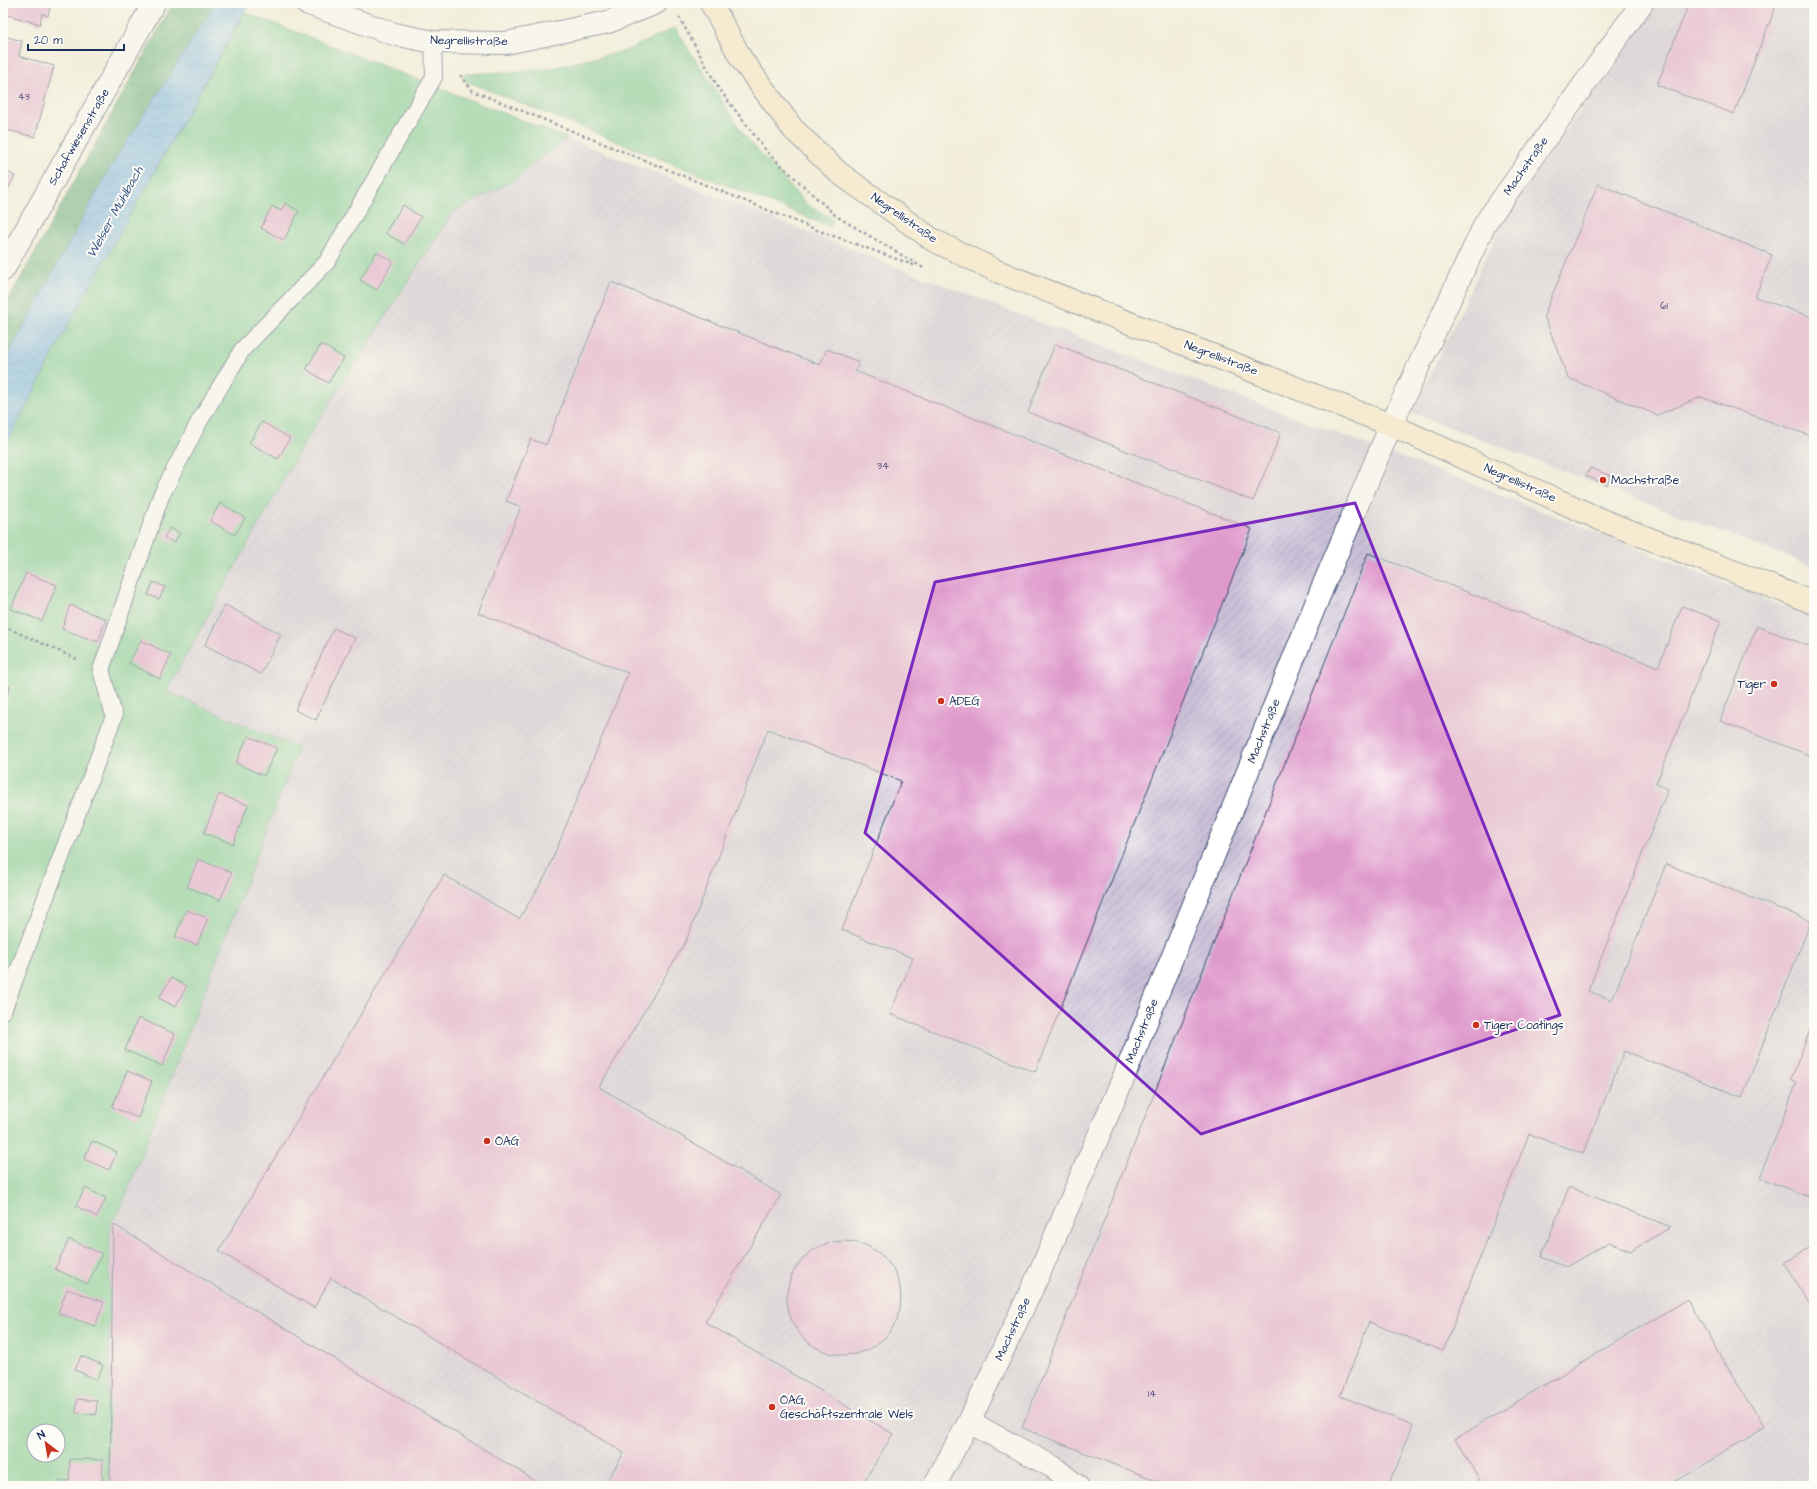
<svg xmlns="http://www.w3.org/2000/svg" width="1817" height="1489" font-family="'Architects Daughter',sans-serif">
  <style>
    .industrial { fill: url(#industrial-furrows) }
    .grass { fill: url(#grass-dots); stroke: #467c76 }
    .forest { fill: url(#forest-crowns); stroke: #3c6e6b }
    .green { fill: #70c88d; stroke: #467c76; fill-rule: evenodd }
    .water { fill: url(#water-waves); stroke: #4872a4 }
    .building { fill: #df9acc }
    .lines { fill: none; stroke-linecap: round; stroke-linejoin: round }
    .service-casing { stroke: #3b4c71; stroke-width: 18 }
    .minor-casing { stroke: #3b4c71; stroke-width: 24 }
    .tertiary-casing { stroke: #3b4c71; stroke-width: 24 }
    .secondary-casing { stroke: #3b4c71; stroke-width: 24 }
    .path { stroke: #3b4c71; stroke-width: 2.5; stroke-dasharray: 3 3; stroke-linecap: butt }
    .service { stroke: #fff; stroke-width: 16 }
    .minor { stroke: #fff; stroke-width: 22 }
    .tertiary { stroke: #fff; stroke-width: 22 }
    .secondary { stroke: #fbe6c4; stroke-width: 22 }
    .marked { fill: none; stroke: #7b2cbf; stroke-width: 3; stroke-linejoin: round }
    .poi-dot { fill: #c8321e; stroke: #fdfcf7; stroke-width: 1.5 }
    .labels { text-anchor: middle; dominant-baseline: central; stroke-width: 4; stroke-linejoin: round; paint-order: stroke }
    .number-label { font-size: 10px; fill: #4c4a7a }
    .street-label { font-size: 12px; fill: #1b2f5e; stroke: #fdfcf7 }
    .poi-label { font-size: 12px; fill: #1b2f5e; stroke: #fdfcf7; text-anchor: start }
    .water-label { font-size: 13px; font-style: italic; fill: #365788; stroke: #fdfcf7 }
  </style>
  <defs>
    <pattern id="industrial-furrows" width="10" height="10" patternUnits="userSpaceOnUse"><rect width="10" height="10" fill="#c9bfd7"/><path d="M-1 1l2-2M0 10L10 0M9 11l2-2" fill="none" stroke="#aca4bb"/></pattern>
    <pattern id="grass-dots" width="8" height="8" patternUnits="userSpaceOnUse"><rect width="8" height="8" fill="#70c88d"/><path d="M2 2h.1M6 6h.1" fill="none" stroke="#5ba376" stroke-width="1.8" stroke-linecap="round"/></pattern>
    <pattern id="forest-crowns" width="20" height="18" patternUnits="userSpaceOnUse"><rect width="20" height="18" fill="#5cac78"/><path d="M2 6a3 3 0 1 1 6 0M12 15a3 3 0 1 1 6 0" fill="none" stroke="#4b8c66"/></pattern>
    <pattern id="water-waves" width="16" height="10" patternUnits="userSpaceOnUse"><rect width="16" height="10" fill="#75b5e9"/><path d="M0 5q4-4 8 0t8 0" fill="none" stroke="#5f94c0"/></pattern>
  </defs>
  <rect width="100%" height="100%" fill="#fdfcf7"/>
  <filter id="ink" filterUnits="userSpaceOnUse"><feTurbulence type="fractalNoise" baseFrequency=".025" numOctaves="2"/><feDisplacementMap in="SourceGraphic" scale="8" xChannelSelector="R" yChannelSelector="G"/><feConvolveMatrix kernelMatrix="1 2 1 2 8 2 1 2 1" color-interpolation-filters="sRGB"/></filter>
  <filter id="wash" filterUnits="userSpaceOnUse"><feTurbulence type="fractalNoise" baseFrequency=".012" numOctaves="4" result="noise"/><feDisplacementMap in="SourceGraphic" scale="16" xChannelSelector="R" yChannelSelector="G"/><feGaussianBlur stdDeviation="0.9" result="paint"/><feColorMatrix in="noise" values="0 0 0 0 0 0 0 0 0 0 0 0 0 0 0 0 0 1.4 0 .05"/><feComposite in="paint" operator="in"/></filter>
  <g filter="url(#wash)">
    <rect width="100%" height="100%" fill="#f3efdc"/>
    <path class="industrial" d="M1655 3H1814V567L1412 413 1509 208 1595 90Z
      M567 138 1015 313 1481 487 1814 618V1486H108L110 1223 119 1213 298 748 166 691 306 440 452 213 512 181Z"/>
    <path class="grass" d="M675 28 745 136 807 205 833 219 831 227 463 80 464 74 543 70 625 51Z"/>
    <path class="forest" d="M173 3 216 4 110 168 3 365V310Z"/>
    <path class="green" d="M245 12 567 138 512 181 452 213 306 440 166 691 298 748 119 1213 110 1223 108 1486H3V451L69 323ZM34 1431H58V1455H34Z"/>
    <path class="water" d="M216 3H252L244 12 69 323 3 451V365L110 168Z"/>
    <g id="blocks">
      <path class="building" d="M3 3H51L48 16 42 14 40 24 3 14Z
        M1689 3H1777L1734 114 1657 85Z
        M3 36 22 41 19 56 54 66 35 137 3 129Z
        M3 170 15 176 3 199Z
        M1598 184 1772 255 1755 297 1814 318V437L1701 397 1657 415 1568 378 1544 315Z
        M285 203 299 211 284 240 261 228 272 206 281 211Z
        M403 205 421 217 404 244 385 233Z
        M376 252 393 261 377 290 360 280Z
        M611 282 820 365 827 349 859 362 855 371 1252 529 1035 1072 890 1014 913 958 842 930 901 781 768 729 686 941 599 1087 781 1195 705 1322 893 1434 861 1486H604L624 1453 331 1278 314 1308 219 1251 444 875 519 919 546 875 628 673 478 613 521 507 506 501 531 439 546 445Z
        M321 344 344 358 328 383 306 369Z
        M1055 344 1281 433 1253 501 1028 412Z
        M262 422 290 438 278 459 249 443Z
        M1590 468 1611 476 1607 485 1586 476Z
        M220 503 245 518 235 535 210 521Z
        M170 528 180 533 174 543 164 537Z
        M1368 553 1658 667 1682 606 1721 621 1656 784 1668 789 1588 991 1612 1000 1666 864 1811 921 1742 1097 1624 1051 1583 1154 1529 1134 1443 1351 1369 1322 1340 1396 1413 1425 1389 1486H1170L1022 1428Z
        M26 573 57 585 42 621 11 609Z
        M153 582 165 587 159 599 148 595Z
        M70 605 106 619 98 642 62 629Z
        M225 605 281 634 261 674 205 645Z
        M1757 626 1814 648V757L1720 721Z
        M334 628 355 638 316 720 295 710Z
        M141 640 171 655 160 679 129 663Z
        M3 684 10 686 3 707Z
        M248 736 277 748 264 776 236 763Z
        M219 794 248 805 233 844 204 833Z
        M198 859 232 873 220 900 187 887Z
        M186 910 208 918 197 945 175 937Z
        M171 978 187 986 175 1007 159 998Z
        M138 1018 175 1034 162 1066 125 1050Z
        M1814 1020V1199L1760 1178 1797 1082 1791 1079Z
        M127 1071 152 1081 138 1118 112 1107Z
        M92 1141 117 1152 109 1170 84 1159Z
        M1569 1187 1671 1227 1631 1251 1609 1242 1566 1267 1541 1257Z
        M85 1188 106 1198 97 1217 76 1206Z
        M113 1224 544 1486H110Z
        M69 1239 102 1254 88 1284 55 1269Z
        M787 1298a57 57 0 1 1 114 0a57 57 0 1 1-114 0Z
        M1814 1245V1311L1784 1263Z
        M67 1289 104 1302 95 1326 58 1313Z
        M1687 1299 1764 1428 1667 1486H1483L1455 1439Z
        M81 1356 103 1365 97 1380 75 1370Z
        M77 1399 97 1401 96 1415 76 1413Z
        M70 1459 103 1460 102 1486H59L60 1480 69 1481Z"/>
    </g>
  </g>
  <g filter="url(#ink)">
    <use href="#blocks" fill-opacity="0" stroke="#3b4c71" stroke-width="1"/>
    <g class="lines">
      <g class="service-casing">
        <path id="service" d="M3 1011 114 716 101 670 161 496 199 422 242 350 327 262 434 77 433 42"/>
      </g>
      <g class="minor-casing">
        <path id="minor" d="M3 270 154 3
          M969 1422 1053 1467 1077 1486
          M934 1486 969 1422 1039 1274 1123 1079 1321 591 1391 425 1486 222 1642 3"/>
      </g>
      <g class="tertiary-casing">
        <path id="tertiary" d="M306 3 394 34 433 42 506 43 608 22 656 3"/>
      </g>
      <g class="secondary-casing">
        <path id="secondary" d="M711 3 742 60 793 129 839 173 933 240 999 272 1391 425 1604 521 1814 603"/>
      </g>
      <path class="path" d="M423 3 433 5 521 3
        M679 17 719 89 768 153 836 216 925 269
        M460 75 473 91 817 230 916 266
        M3 626 79 660"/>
      <use href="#service" class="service"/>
      <use href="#minor" class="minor"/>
      <use href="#tertiary" class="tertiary"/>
      <use href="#secondary" class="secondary"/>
    </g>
  </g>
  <path d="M0 0H1817V1489H0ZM1355 503 1560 1015 1201 1134 865 833 935 582Z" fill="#f3efdc" fill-opacity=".55" fill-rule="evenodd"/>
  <path class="marked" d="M1355 503 1560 1015 1201 1134 865 833 935 582Z"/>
  <g class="poi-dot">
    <circle cx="1603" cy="480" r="4"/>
    <circle cx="1774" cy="684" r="4"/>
    <circle cx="941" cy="701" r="4"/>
    <circle cx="1476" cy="1025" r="4"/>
    <circle cx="487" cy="1141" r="4"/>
    <circle cx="772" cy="1407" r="4"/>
  </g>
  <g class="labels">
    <g class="number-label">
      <text x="24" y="97">43</text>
      <text x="1664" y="306">61</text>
      <text x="883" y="466">34</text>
      <text x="1152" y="1394">14</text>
    </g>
    <g class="street-label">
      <text transform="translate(469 41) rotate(1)">Negrellistraße</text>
      <text transform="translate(79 137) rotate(-60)">Schafwiesenstraße</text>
      <text transform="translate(1526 166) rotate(-55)">Machstraße</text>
      <text transform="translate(904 218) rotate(35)">Negrellistraße</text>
      <text transform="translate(1221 358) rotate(21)">Negrellistraße</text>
      <text transform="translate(1520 483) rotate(24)">Negrellistraße</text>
      <text transform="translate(1264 731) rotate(-68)">Machstraße</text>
      <text transform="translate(1142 1031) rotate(-68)">Machstraße</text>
      <text transform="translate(1013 1329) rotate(-65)">Machstraße</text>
    </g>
    <g class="poi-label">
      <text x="1611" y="480">Machstraße</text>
      <text x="1766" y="684" text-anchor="end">Tiger</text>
      <text x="949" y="701">ADEG</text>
      <text x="1484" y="1025">Tiger Coatings</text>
      <text x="495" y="1141">ÖAG</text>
      <text x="780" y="1400">ÖAG,<tspan x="780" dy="14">Geschäftszentrale Wels</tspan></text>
    </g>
    <g class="water-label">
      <text transform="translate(115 212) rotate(-61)">Welser Mühlbach</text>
    </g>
  </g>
  <rect width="1817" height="1489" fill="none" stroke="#fdfcf7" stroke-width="16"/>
  <g transform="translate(46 1443) rotate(329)"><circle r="19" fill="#fdfcf7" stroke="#a3aaba"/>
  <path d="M0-3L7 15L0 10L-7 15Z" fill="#c8321e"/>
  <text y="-6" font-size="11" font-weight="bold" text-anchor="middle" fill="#1b2f5e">N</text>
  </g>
  <path d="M28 44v6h96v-6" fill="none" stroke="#1b2f5e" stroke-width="2"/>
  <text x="34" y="44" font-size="12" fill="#1b2f5e" stroke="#fdfcf7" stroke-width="3" paint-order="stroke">20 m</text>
</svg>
